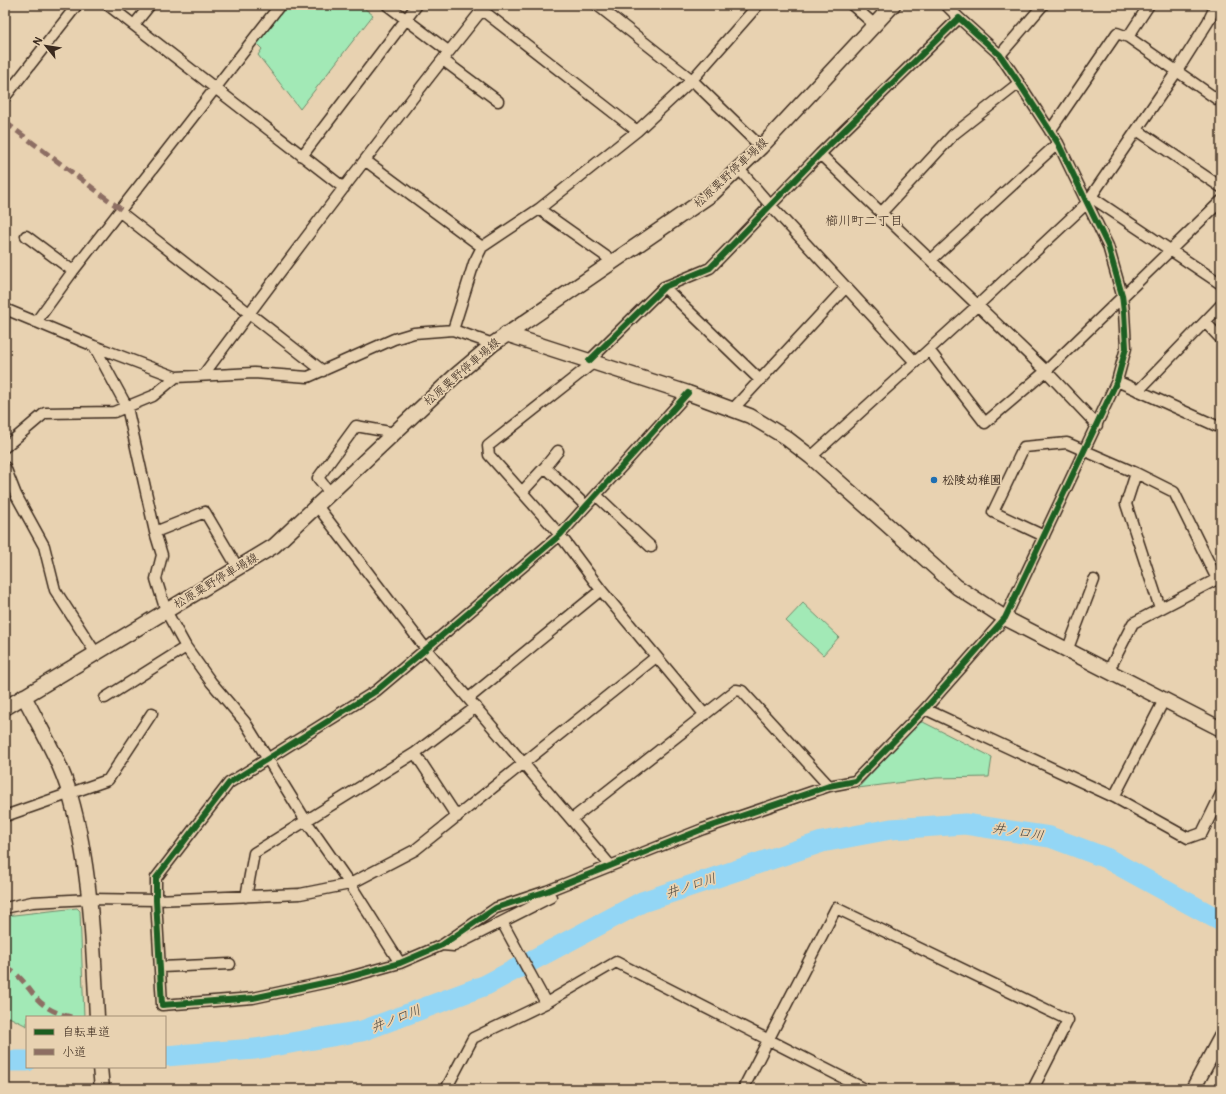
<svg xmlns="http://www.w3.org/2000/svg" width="1226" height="1094" font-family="Pangolin,'Klee One',sans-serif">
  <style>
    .green { fill: #a2e9b6; stroke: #6e8a6a }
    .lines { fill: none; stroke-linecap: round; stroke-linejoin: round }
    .river { stroke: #93d6f5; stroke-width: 21 }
    .street-casing { stroke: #3b2a1e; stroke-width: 13 }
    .secondary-casing { stroke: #3b2a1e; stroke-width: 17 }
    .street { stroke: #e8d2b1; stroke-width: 10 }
    .secondary { stroke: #e8d2b1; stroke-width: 14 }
    .quiet { stroke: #8d6e63; stroke-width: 5; stroke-dasharray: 10 5; stroke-linecap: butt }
    .cycleway-casing { stroke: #e8d2b1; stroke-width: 8 }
    .cycleway { stroke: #1b5e20; stroke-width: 6 }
    .poi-dot { fill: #1f6fb2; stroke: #e8d2b1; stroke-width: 1.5 }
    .labels { text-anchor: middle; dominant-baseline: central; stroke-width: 3.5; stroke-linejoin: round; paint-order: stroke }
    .street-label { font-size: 12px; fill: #3b2a1e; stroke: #e8d2b1 }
    .poi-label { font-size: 12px; font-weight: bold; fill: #3b2a1e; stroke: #e8d2b1; text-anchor: start }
    .neighbourhood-label { font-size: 13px; fill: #3b2a1e; stroke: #e8d2b1 }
    .water-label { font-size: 13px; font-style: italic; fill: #48443e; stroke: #e8d2b1 }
  </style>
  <rect width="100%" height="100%" fill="#e8d2b1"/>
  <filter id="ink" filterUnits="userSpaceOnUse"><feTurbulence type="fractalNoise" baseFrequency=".025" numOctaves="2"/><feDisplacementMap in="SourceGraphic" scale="8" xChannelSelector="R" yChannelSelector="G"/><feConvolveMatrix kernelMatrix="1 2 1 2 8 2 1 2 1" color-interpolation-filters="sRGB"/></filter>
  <g filter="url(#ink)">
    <path class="green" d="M287 5H360L373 15 300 109 258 55 262 49 257 44Z
      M803 603 839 637 823 655 786 621Z
      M923 722 992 757 989 777 936 778 858 788 917 723Z
      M77 908 80 911 84 1017H27V1026L5 1015V916Z"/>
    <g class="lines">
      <path class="river" d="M165 1056 255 1049 362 1031 486 985 642 902 822 842 891 829 965 824 1050 837 1106 858 1221 921
        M5 1061H27"/>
      <g class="street-casing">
        <path id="street" d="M108 5 344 188
          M387 5 448 51
          M597 5 692 80 761 147
          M852 5 875 25
          M946 5 959 18
          M1149 5 1128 37 1221 102
          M482 10 637 131
          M134 25 150 5
          M1000 55 1043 5
          M443 60 498 101
          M5 97 77 5
          M1137 130 1221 187
          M1050 131 1117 33 1128 37
          M820 154 1046 371 1097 425
          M302 156 417 5
          M366 161 482 247
          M739 169 771 206 915 362
          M1091 197 1221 284
          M539 209 614 262
          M120 212 323 371
          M882 212 954 134 1019 83
          M26 236 73 271
          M931 260 1058 143
          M664 287 760 380
          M5 309 94 346 176 377 254 373 308 377 394 339 414 333 453 330 493 344
          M36 322 73 271 280 5
          M1205 322 1221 339
          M453 330 474 263 482 247 539 209 637 131 692 80 758 5
          M94 346 127 407 155 532 162 555 156 579 166 611 186 647 211 682 245 722 306 821 350 884 400 963
          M929 350 985 423 1046 371 1221 201
          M589 361 664 287 710 268 820 154 959 18 1000 55 1019 83 1058 143 1108 246 1122 295 1124 312 1126 348 1117 381 1005 618 925 709 855 781 829 786 703 829 547 891 496 908 442 945 400 963 342 979 253 998 162 1005 156 900V878L229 783 376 691 426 649 560 535 688 393
          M593 363 488 446 489 455 560 535 601 590 705 715
          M204 374C296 250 389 126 486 5
          M1117 381 1221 428
          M1138 391 1221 305
          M733 409 846 287
          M5 447 45 413 114 412 153 396 176 377
          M811 457 978 305 1086 204 1177 71 1208 22 1216 5
          M5 467 16 495 44 546 55 590 95 652
          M545 467 586 506
          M1136 473 1126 504 1160 608
          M522 492 545 467 558 451
          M331 494 318 478 356 426 395 433
          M596 495 651 547
          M318 507 426 649 610 865
          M155 532 205 512 238 568
          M1044 536 993 512 1024 447 1067 443 1136 473 1174 492 1217 579
          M1067 651 1094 580
          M1108 672 1133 623 1221 577
          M105 698 186 647
          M469 698 601 590
          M925 709 1114 797 1188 838 1202 833 1221 794
          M415 753 457 817
          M1114 797 1164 700
          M5 816 108 780 152 713
          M572 819 736 690 742 691 829 786
          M246 897 254 853 415 753 476 707
          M5 908 32 902 90 899 156 900 300 894 350 884 415 850 656 657
          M502 922 546 1003
          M442 945 454 946 551 897 547 891
          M161 967 230 964
          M446 1089 473 1038 546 1003 616 962 865 1089
          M743 1089 836 908 1068 1020 1033 1089"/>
      </g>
      <g class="secondary-casing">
        <path id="secondary" d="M506 334 688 393 750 416 785 437 811 457 957 587 1005 618 1221 729
          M24 696C40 728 60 760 70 795 91 867 93 942 97 1017
          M5 708 274 546 455 376 493 344 712 194 761 147 893 5
          M100 1067 102 1089
          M1193 1089 1221 1037"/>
      </g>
      <use href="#street" class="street"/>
      <use href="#secondary" class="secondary"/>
      <path class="quiet" d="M5 122 122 210
        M5 967C34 981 28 1008 72 1017"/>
      <g class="cycleway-casing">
        <path id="cycleway" d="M589 361 664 287 710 268 820 154 959 18 1000 55 1019 83 1058 143 1108 246 1122 295 1124 312 1126 348 1117 381 1005 618 925 709 855 781 829 786 703 829 547 891 496 908 442 945 400 963 342 979 253 998 162 1005 156 900V878L229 783 376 691 426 649 560 535 688 393"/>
      </g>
      <use href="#cycleway" class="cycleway"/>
    </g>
  </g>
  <circle class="poi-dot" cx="934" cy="480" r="4"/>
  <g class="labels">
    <g class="street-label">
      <text transform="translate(731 173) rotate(-43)">松原粟野停車場線</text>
      <text transform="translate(462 372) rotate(-41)">松原粟野停車場線</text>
      <text transform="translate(216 581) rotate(-31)">松原粟野停車場線</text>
    </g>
    <g class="poi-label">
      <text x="942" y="480">松陵幼稚園</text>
    </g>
    <g class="neighbourhood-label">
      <text x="864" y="221">櫛川町二丁目</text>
    </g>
    <g class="water-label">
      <text transform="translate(1018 832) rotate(9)">井ノ口川</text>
      <text transform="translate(691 886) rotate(-18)">井ノ口川</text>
      <text transform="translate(396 1019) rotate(-21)">井ノ口川</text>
    </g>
  </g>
  <rect width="1226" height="1094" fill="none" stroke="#e8d2b1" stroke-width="20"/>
  <rect x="10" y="10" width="1206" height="1074" fill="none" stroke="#3b2a1e" stroke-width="1.5" filter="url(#ink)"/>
  <rect x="26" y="1016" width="140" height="52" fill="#e8d2b1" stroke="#a38f76"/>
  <rect x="34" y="1029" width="20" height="6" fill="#1b5e20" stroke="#a38f76"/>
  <text x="62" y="1036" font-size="12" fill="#3b2a1e">自転車道</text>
  <rect x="34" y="1049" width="20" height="6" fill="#8d6e63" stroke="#a38f76"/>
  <text x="62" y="1056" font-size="12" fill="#3b2a1e">小道</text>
  <g transform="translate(46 46) rotate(300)" stroke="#e8d2b1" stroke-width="3" paint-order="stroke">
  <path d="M0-3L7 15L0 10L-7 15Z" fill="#3b2a1e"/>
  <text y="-6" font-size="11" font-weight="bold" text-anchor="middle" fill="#3b2a1e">N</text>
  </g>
</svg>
